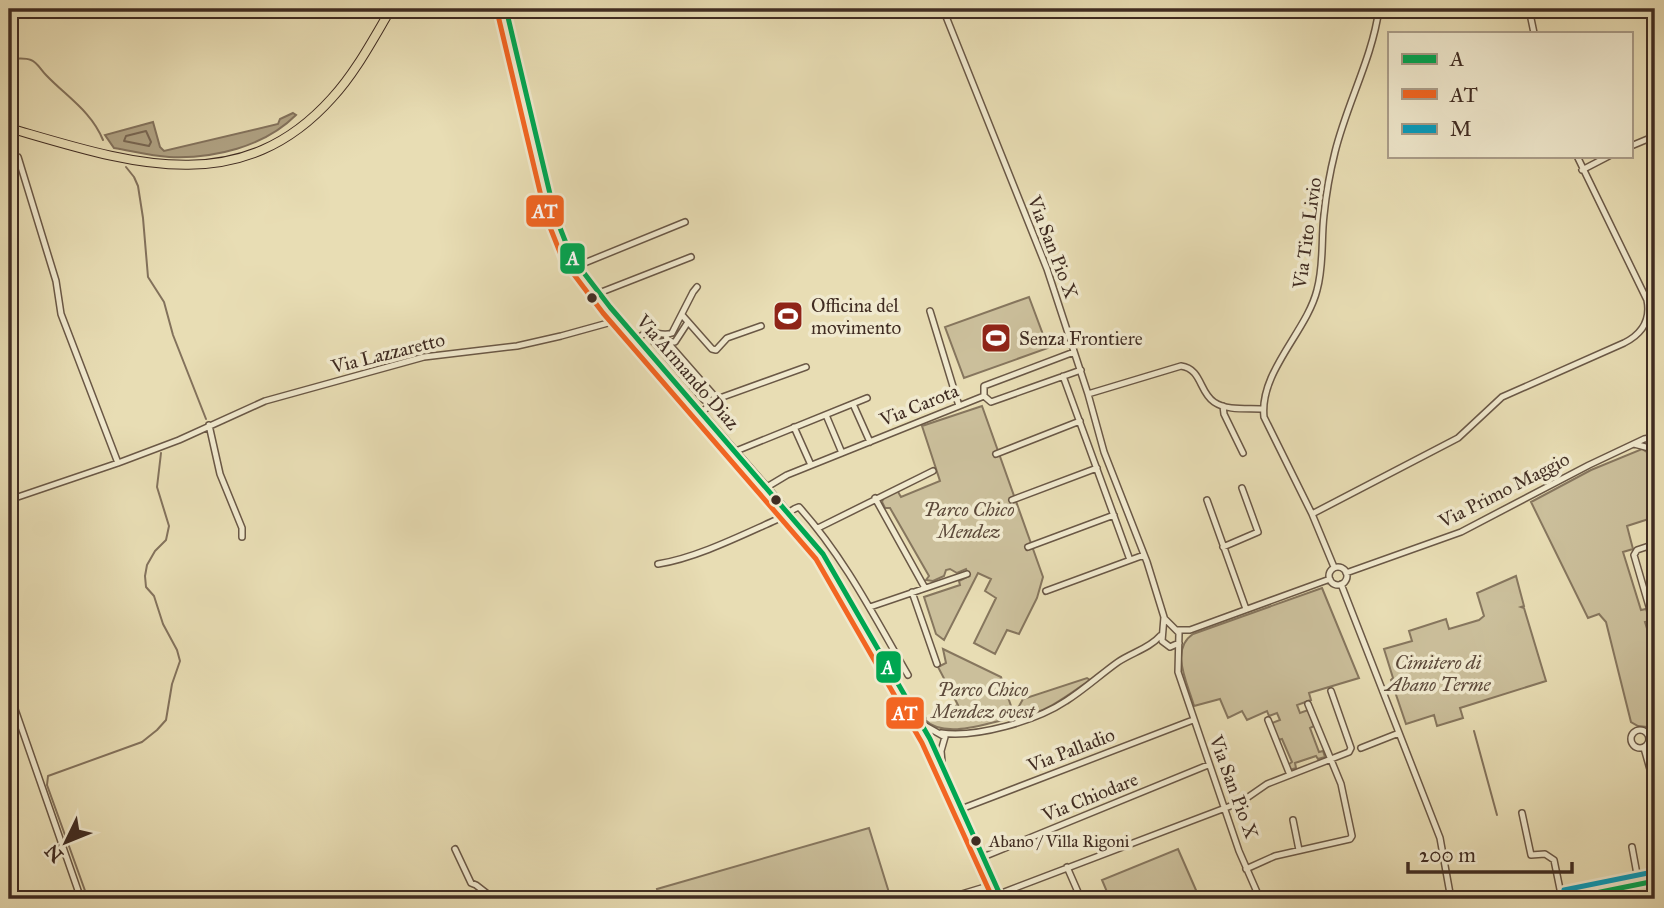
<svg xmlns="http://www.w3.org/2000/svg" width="1664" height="908" font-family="'IM FELL Great Primer',serif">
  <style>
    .green { fill: #cbbf9b; stroke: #86765e; stroke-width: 2 }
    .water { fill: #afa182; stroke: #83725c; stroke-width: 2 }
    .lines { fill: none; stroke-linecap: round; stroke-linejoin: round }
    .shore { stroke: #786652; stroke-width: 2 }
    .stream { stroke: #83725c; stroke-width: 2 }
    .minor-casing { stroke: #6a5846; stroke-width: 8 }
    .highway-casing { stroke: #402c22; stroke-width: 10 }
    .minor { stroke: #f0e9ce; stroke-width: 5 }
    .highway { stroke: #e8ddb4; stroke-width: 8 }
    .bus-1-casing { stroke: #f0e9ce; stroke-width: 10 }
    .bus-2-casing { stroke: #f0e9ce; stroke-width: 10 }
    .bus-3-casing { stroke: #f0e9ce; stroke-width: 10 }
    .bus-1 { stroke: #00a651; stroke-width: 5 }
    .bus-2 { stroke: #f26522; stroke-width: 5 }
    .bus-3 { stroke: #069cbd; stroke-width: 5 }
    .bus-dot { fill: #402c22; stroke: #f0e9ce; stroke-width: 2.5 }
    .labels { text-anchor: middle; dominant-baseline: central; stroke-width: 7; stroke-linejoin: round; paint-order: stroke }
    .bus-label { font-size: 17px; fill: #402c22; stroke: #f0e9ce; text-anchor: start }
    .street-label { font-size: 19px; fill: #402c22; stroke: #f0e9ce }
    .poi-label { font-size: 19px; fill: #402c22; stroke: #f0e9ce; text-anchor: start }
    .park-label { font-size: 19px; font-style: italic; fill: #5c493a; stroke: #f0e9ce }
    .line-badge { stroke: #f0e9ce; stroke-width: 2.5 }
    .badge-label { font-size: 19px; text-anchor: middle; font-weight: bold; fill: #fff }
  </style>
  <rect width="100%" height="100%" fill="#e8ddb4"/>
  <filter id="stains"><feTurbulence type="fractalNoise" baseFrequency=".00286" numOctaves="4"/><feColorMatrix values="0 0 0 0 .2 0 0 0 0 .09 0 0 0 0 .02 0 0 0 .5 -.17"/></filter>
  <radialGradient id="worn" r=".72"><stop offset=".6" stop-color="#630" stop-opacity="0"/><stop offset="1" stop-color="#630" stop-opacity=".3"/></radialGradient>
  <path class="green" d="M1029 297 1048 348 964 378 945 327Z
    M982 406 1043 577 1037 598 1019 634 1007 630 995 654 974 643 996 598 985 591 991 579 978 573 944 640 936 634 924 597 960 585 959 581 969 576 966 569 957 573 950 569 946 570 944 576 933 581 926 580 929 576 890 508H885L882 502 884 497 897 490 901 497 940 481 922 426Z
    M1642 449 1653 456 1655 463V517L1627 526 1633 549 1623 552 1641 610 1646 609 1650 621 1645 622 1655 655 1654 733 1647 727 1638 726 1631 722 1606 622 1599 614 1588 618 1531 502 1591 470Z
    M1516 576 1524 606 1521 607 1524 608 1546 681 1460 708 1463 718 1437 726 1434 715 1406 724 1391 680 1393 678 1384 649 1412 641 1409 631 1446 619 1449 629 1479 620 1484 616 1477 593Z
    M1322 588 1359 678 1309 693 1311 700 1297 705 1300 713 1308 710 1314 726 1310 728 1319 752 1323 751 1325 757 1318 759 1316 756 1295 763 1296 768 1290 770 1288 765 1292 762 1282 739 1278 740 1272 723 1280 720 1277 713 1269 716 1267 711 1247 720 1242 711 1228 718 1220 699 1194 706C1188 684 1169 650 1193 634Z
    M943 649 1001 677 1011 706 1003 720C979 726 942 738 924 719L958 705 938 667 946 663Z
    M1087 678 1090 680C1074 691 1040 718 1021 714L1018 708 1023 699Z
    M869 828 891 899H660L657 889Z
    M1178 849 1199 897 1193 899H1110L1102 880Z"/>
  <path class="water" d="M293 113 296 115C264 147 213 159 169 157 151 156 132 151 114 148L105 135 153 122 160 147 164 151 278 124 280 119Z"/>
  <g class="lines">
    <path class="shore" d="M146 131 151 142 149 146 124 141 126 136Z"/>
    <path class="stream" d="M9 59C15 59 24 57 31 60 37 62 41 70 46 75 67 97 91 111 103 140
      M126 167 134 177 138 186 143 218 148 277 164 302 173 335 206 419
      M1474 731 1497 815
      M88 899 47 785 48 776 142 742 157 730 166 720 172 684 180 661 177 650 163 624 154 596 146 587 145 576 147 565 155 551 166 540 169 526 157 487 161 453"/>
    <g class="minor-casing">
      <path id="minor" d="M506 9 555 215 571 256 610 307 767 487 823 554 930 739 1002 899
        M943 9 1047 269 1088 394 1104 452 1147 562 1164 617 1162 641 1170 647 1179 643
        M1529 9 1534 33
        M1631 146 1655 136
        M18 157 56 281 61 314 118 463
        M1582 170 1609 156
        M577 266 685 222
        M599 293 691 257
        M930 311 959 406
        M682 315 712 349 716 350 727 338 761 326
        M666 335 668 343 717 399
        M638 338C652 326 659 338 672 333L693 292 697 287
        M654 342 704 400
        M654 342H675L688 322
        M1063 376 1130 560
        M1088 394 1181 366C1202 369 1199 392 1214 402 1227 411 1248 408 1263 409
        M984 396V386L1074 352
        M984 396 991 402 1081 370
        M853 404 870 442
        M1223 406 1224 414 1243 453
        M702 412 717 399 806 367
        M826 415 842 453
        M209 425 220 474 242 528V537
        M794 427 811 465
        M1634 444 1653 449
        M736 451 867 398
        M996 454 1080 421
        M767 487 787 475 984 396
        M875 498 925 588
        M9 500 118 463 179 440 265 401 424 357 517 346 561 336 608 323 618 316
        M1012 500 1097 468
        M1207 500 1246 609
        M1312 514 1458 438 1502 397 1624 343C1642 334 1651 320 1647 300L1577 156
        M818 528 933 471
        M1655 544 1637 550 1634 555 1655 627
        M1028 547 1114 515
        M1223 547 1258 532 1242 488
        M658 564C696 558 740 536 776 520 785 517 791 509 799 507 844 557 874 616 908 675
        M1334 567 1312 514 1264 417C1259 372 1307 331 1317 290 1324 265 1321 240 1324 215 1326 195 1330 172 1335 152 1347 103 1372 59 1379 9
        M1329 576a9 9 0 1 1 18 0a9 9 0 1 1-18 0Z
        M1346 573 1461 532 1589 465 1644 439 1655 437
        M1341 584 1440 838 1451 899
        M1046 591 1144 555
        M912 592 937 664
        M870 607 967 574
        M1164 618 1179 633 1178 672 1239 851 1260 899
        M1177 630H1190L1330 579
        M9 692 81 899
        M1268 720 1290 775
        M922 724 945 737 941 751 942 762
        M1631 739a9 9 0 1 1 18 0a9 9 0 1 1-18 0Z
        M941 733C976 738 1036 721 1066 701 1085 689 1101 674 1118 662 1131 653 1150 648 1160 636
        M1361 748 1399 733
        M1644 748 1655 787
        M961 809 1193 720
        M1522 813 1531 855 1545 854 1554 860 1562 899
        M1293 820 1299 850
        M1632 847 1639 885
        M455 849 471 883 476 885 494 899
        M983 857 1208 765
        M1067 867 1081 899
        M1246 869 1275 856 1350 839 1352 836 1341 784 1308 704
        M999 894 1241 802 1267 784 1349 752 1351 748 1331 691
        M945 899 995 884
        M1566 899 1655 881"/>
    </g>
    <g class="highway-casing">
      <path id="highway" d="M9 128C124 161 238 203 332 98 356 72 373 39 391 9"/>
    </g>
    <use href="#minor" class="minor"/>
    <use href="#highway" class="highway"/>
    <g class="bus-1-casing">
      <path id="bus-1" d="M506 9 555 215 571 256 610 307 823 554 930 739 1002 899
        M1566 899 1655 881"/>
    </g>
    <g class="bus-2-casing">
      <path id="bus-2" d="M497 11 546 217 563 260 603 313 816 559 922 743 993 899"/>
    </g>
    <g class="bus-3-casing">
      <path id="bus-3" d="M1564 890 1653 872"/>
    </g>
    <use href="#bus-1" class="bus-1"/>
    <use href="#bus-2" class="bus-2"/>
    <use href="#bus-3" class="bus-3"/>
  </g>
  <defs>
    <g id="stadium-square" transform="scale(1.575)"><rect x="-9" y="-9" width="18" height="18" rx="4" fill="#8f2418" stroke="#f0e9ce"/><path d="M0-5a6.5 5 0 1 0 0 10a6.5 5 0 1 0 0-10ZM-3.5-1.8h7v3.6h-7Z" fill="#fff"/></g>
  </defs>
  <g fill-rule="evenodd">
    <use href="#stadium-square" x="788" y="316"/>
    <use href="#stadium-square" x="996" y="338"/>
  </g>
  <g class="bus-dot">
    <circle cx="592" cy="298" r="6"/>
    <circle cx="776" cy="500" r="6"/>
    <circle cx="976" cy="841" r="6"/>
  </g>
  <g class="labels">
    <g class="bus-label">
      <text x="989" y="841">Abano / Villa Rigoni</text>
    </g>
    <g class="street-label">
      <text transform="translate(1307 233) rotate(-82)">Via Tito Livio</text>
      <text transform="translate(1053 247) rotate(69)">Via San Pio X</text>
      <text transform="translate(388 353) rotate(-14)">Via Lazzaretto</text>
      <text transform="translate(688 372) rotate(49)">Via Armando Diaz</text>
      <text transform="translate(919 405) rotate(-22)">Via Carota</text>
      <text transform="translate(1504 490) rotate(-27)">Via Primo Maggio</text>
      <text transform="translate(1071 750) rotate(-21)">Via Palladio</text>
      <text transform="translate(1234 787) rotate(70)">Via San Pio X</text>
      <text transform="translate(1090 797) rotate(-22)">Via Chiodare</text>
    </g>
    <g class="poi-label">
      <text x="811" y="305">Officina del<tspan x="811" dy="22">movimento</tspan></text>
      <text x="1019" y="338">Senza Frontiere</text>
    </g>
    <g class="park-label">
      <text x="969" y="509">Parco Chico<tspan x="969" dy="22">Mendez</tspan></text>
      <text x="1438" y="662">Cimitero di<tspan x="1438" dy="22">Abano Terme</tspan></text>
      <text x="983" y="689">Parco Chico<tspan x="983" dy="22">Mendez ovest</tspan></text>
    </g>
  </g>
  <g class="line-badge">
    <rect x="525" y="194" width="40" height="34" rx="7" fill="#f26522"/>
    <rect x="559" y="242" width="27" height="33" rx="7" fill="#00a651"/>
    <rect x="875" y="650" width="27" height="34" rx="7" fill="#00a651"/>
    <rect x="885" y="696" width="40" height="34" rx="7" fill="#f26522"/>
  </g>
  <g class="badge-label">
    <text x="545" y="218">AT</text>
    <text x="573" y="265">A</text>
    <text x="888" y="674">A</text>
    <text x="905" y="720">AT</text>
  </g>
  <rect width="1664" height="908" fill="none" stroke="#e8ddb4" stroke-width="35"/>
  <rect x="10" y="10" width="1643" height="887" fill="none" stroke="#402c22" stroke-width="3.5"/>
  <rect x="18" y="18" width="1629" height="873" fill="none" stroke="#402c22" stroke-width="2"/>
  <rect x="1388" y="32" width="245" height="126" fill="#f0e9ce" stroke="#aa9d89" stroke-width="2"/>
  <rect x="1402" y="54" width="35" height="10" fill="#00a651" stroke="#aa9d89" stroke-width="2"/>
  <text x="1450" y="66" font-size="21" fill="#402c22">A</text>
  <rect x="1402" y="89" width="35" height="10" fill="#f26522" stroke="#aa9d89" stroke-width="2"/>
  <text x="1450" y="102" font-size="21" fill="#402c22">AT</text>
  <rect x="1402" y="124" width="35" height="10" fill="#069cbd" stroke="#aa9d89" stroke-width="2"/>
  <text x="1450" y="136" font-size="21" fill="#402c22">M</text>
  <g transform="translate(66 842) rotate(227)" stroke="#f0e9ce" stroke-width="5" paint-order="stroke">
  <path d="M0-5L12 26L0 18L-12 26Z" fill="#402c22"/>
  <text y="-10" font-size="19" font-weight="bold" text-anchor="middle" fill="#402c22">N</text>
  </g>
  <path d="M1408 862v10h164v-10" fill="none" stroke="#402c22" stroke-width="3.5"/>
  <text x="1419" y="862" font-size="21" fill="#402c22" stroke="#f0e9ce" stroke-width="5" paint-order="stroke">200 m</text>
  <rect width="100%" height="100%" filter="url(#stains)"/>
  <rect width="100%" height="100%" fill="url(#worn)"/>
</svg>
